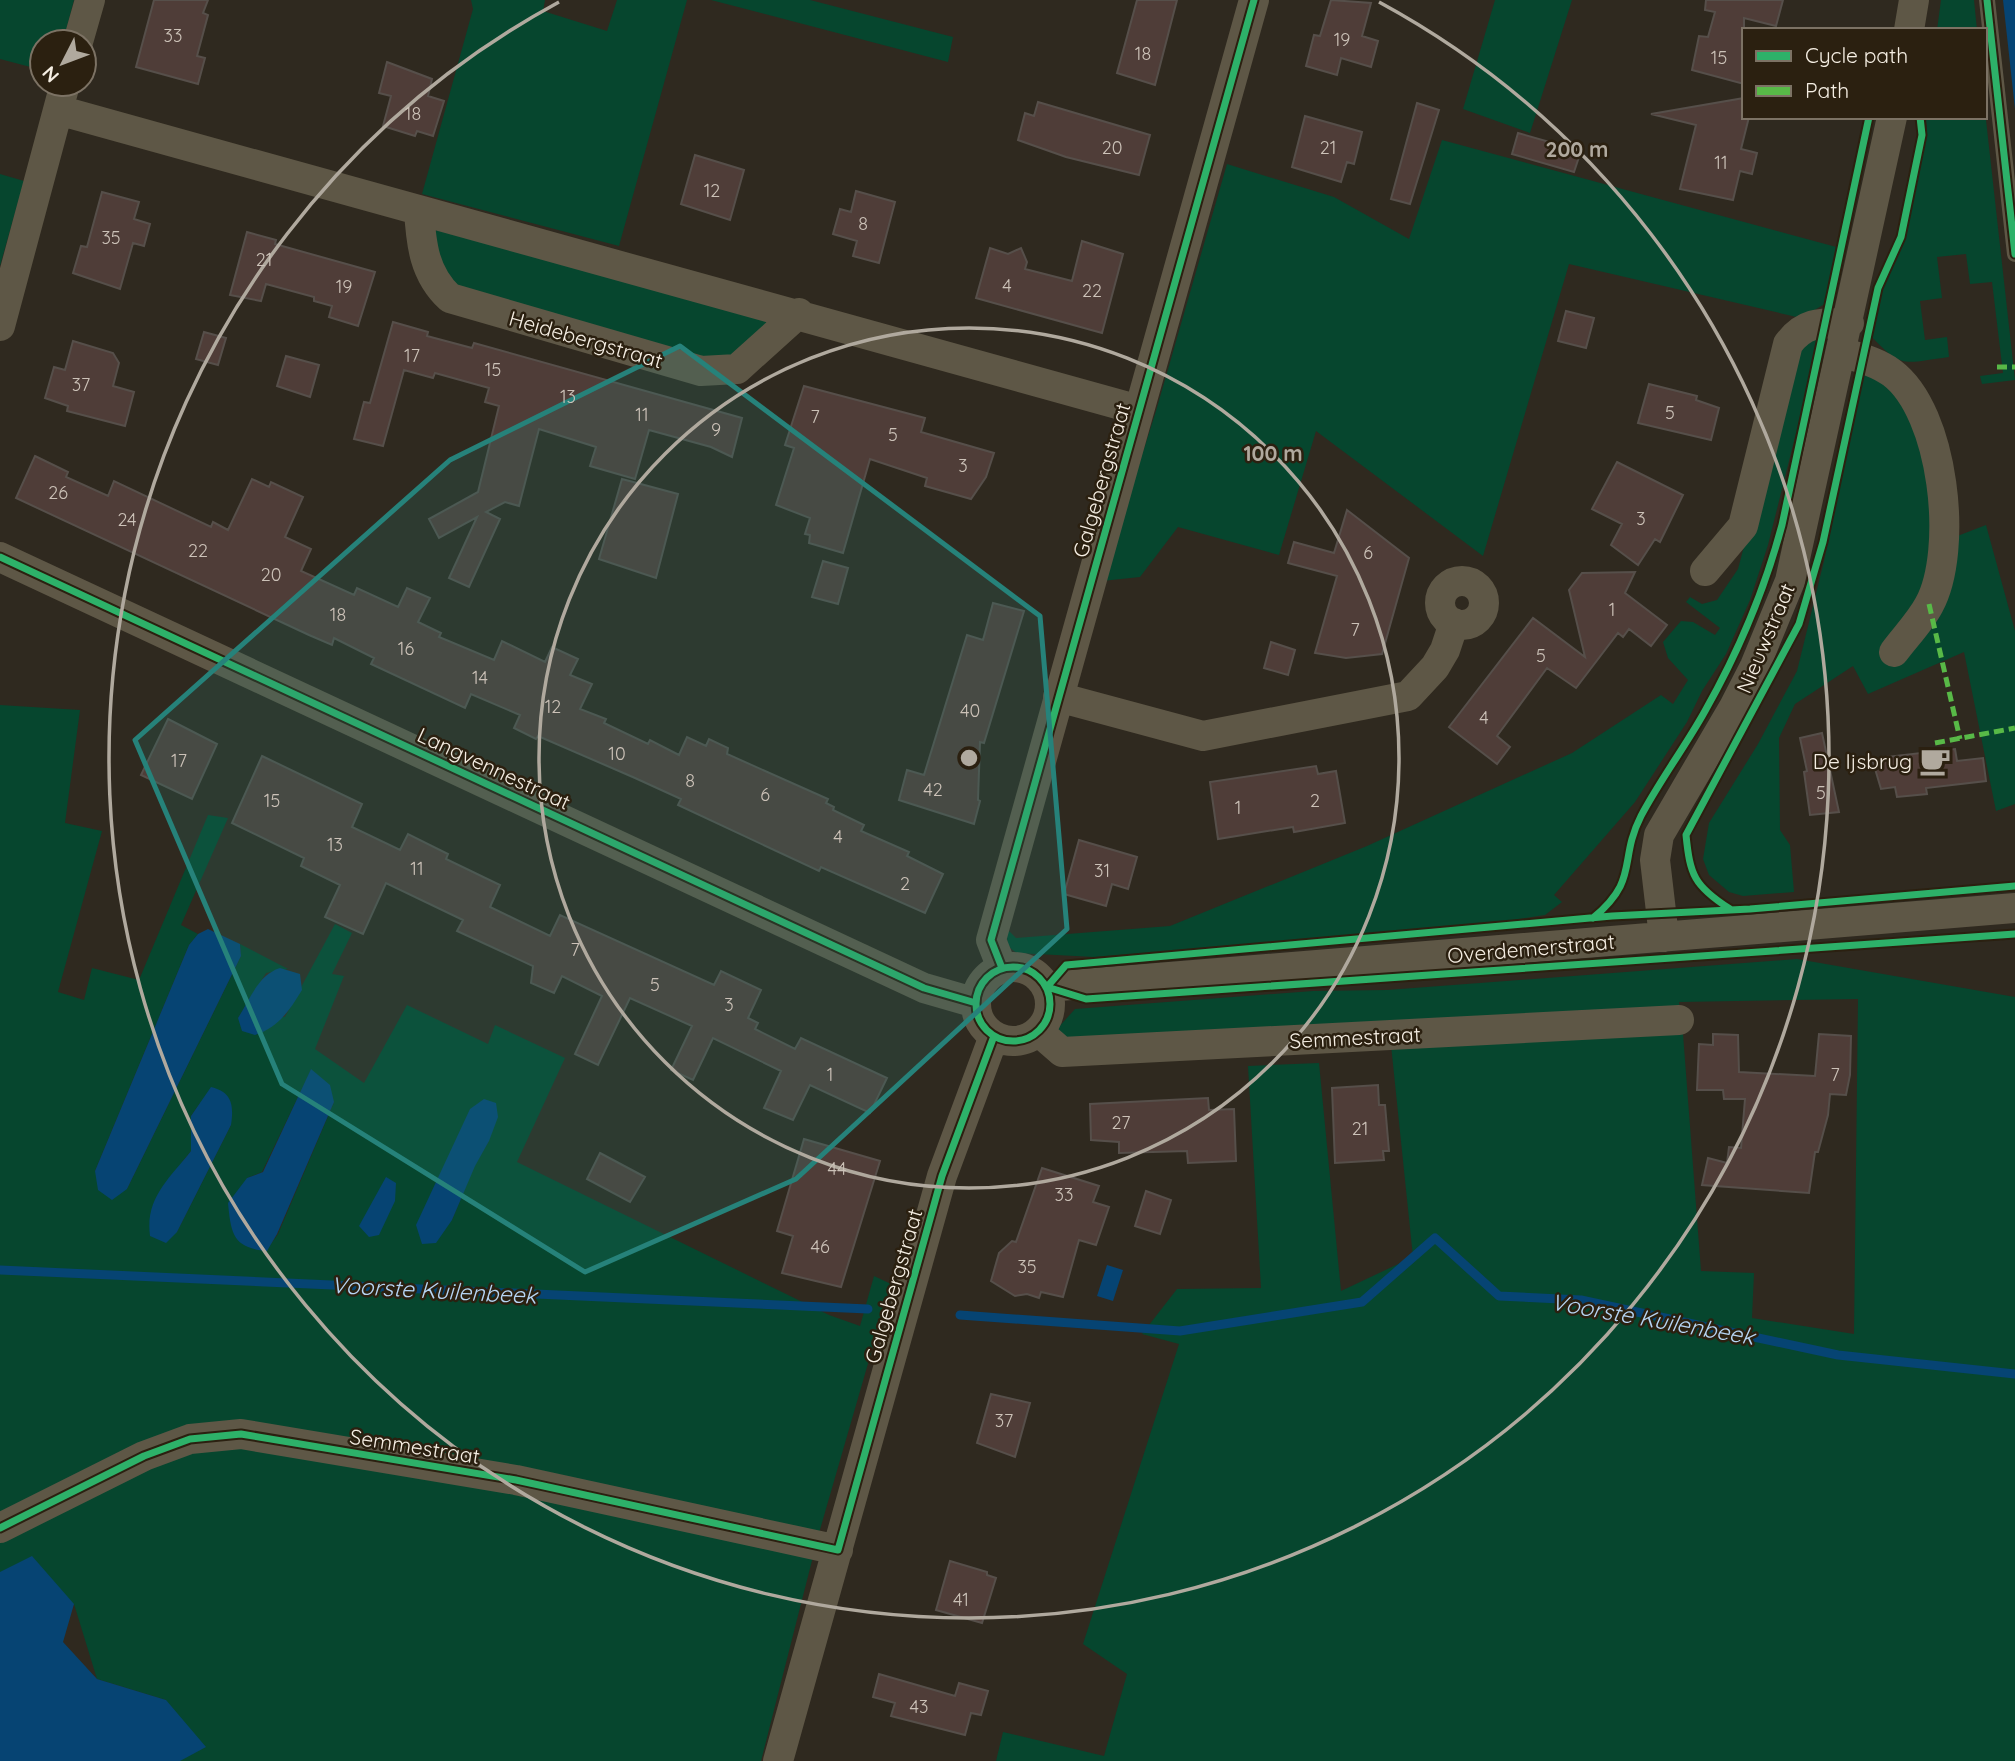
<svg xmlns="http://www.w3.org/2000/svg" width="2015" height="1761" font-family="Quicksand,sans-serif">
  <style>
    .green { fill: #06462e; fill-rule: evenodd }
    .water { fill: #064473 }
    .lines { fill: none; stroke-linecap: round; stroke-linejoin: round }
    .stream { stroke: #064473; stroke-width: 9 }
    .building { fill: #4f3d38; stroke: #564f4a; stroke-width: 2 }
    .service { stroke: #5e5746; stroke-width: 16 }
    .minor { stroke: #5e5746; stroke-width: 30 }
    .quiet { stroke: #58b947; stroke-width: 5; stroke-dasharray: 10 5; stroke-linecap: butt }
    .cycleway-casing { stroke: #2b2010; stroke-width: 11 }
    .cycleway { stroke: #2db169; stroke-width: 7 }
    .marked { fill: #26827a; fill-opacity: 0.2; stroke: #26827a; stroke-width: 5; stroke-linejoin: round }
    .ring { fill: none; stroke: #b0a99e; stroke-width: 3.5 }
    .labels { text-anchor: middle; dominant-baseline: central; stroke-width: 5; stroke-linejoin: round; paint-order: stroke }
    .number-label { font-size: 18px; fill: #ccc2b8 }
    .street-label { font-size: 21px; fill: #f5eee3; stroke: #2b2010 }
    .poi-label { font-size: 21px; fill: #f5eee3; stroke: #2b2010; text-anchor: end }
    .water-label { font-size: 23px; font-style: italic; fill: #b6d5f4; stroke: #2b2010 }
    .centre { fill: #b0a99e; stroke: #2b2010; stroke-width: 3.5 }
    .ring-label { font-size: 21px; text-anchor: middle; font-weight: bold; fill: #b0a99e; stroke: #2b2010; stroke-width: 5; stroke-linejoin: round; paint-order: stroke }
  </style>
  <rect width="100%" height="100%" fill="#2f291f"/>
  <path class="green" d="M0 0H74L63 42H42V70L0 59Z
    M471 0H545L543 11 607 31 617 0H687L619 246 422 194 473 9Z
    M711 0H810L953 37 948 62Z
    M1495 0H1572L1530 133 1463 109Z
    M1941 0H1974L1977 30H1937Z
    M1985 111 2015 380 1982 384 1980 376 2003 373 1992 282 1970 284 1966 254 1937 257 1942 298 1920 301 1925 340 1947 337 1949 357C1902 363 1903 370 1869 334L1882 284 1903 245 1927 131 1926 117H1985Z
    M1442 140 1840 248 1828 302 1801 318 1569 264 1483 556 1316 431 1279 555 1178 527 1140 577 1102 581 1156 411 1227 164 1334 197 1409 239Z
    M0 174 24 181 0 266Z
    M436 230 765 318 767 327 747 350 714 361 467 294 444 277 434 234Z
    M1815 339 1819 341 1768 545 1750 600 1726 654 1702 691 1687 722 1635 802 1554 895 1562 902 1545 915 1470 927 1095 957 1017 953C1007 947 1006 941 1008 930L1016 938 1170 926 1367 846 1572 753 1661 695 1673 704 1688 680 1668 658 1663 642 1681 621 1693 622 1715 635 1720 628 1686 602 1690 597 1702 604 1717 600 1738 569 1796 349Z
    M1862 375C1923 376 1929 501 1934 545L1986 525 2015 631V804L1996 811 1964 652 1868 694 1853 666 1795 704 1779 738 1780 830 1790 845 1794 892 1743 896 1729 892 1709 875 1703 859 1709 823 1758 744 1797 671 1824 561Z
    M0 705 80 710 65 823 102 831 58 992 84 1000 92 968 139 980 208 815 228 818 181 925 198 934 189 945 95 1171 127 1189 241 956 240 944 288 969 266 973 238 1018 285 1017 335 924 352 933 332 974 344 976 315 1049 364 1083 407 1005 488 1044 495 1025 565 1058 517 1162 829 1315 860 1326 874 1276 891 1284 819 1533 761 1761H117L166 1700 97 1679 74 1604 0 1600ZM311 1070 334 1102 278 1234 266 1251 247 1178 262 1172ZM200 1103 231 1125 177 1232 182 1162 191 1151V1116ZM489 1141 474 1166 452 1220 417 1225 441 1173Z
    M1797 959 2015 997V1761H996L1003 1732 1104 1756 1127 1674 1083 1644 1179 1344 1142 1334 1177 1289 1261 1288 1248 1066 1319 1063 1341 1291 1413 1257 1391 1045 1683 1034 1701 1271 1754 1273 1752 1318 1854 1334 1858 999 1679 1002 1680 1012 1067 1040 1057 1029 1075 1009 1313 991 1387 990Z"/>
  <path class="water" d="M2003 0H2015V109Z
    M208 929 240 944 241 956 127 1189 112 1200 98 1190 95 1171 189 945 198 934Z
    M280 968 300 974 302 990C289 1011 279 1027 255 1035L242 1031 238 1018C250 999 258 975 280 968Z
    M311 1069 330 1085 334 1102 277 1234 267 1251C233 1248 231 1234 228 1203L247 1178 263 1172Z
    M211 1087C232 1092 234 1105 231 1125L177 1232 166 1243 150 1236C145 1198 169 1179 191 1151V1116Z
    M484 1099 496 1103 498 1117 489 1141 475 1166 452 1220 436 1243 422 1244 416 1225 470 1109Z
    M386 1177 396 1183 395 1201 379 1235 369 1237 359 1226Z
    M1107 1265 1123 1270 1113 1301 1097 1296Z
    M32 1556 74 1604 63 1642 97 1679 166 1700 206 1747 180 1761H0V1572Z"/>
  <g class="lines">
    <path class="stream" d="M0 1270 868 1309
      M960 1315 1180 1331 1362 1302 1435 1238 1499 1296 1581 1300 1838 1355 2015 1374"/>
  </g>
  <path class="building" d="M154 0H208L203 13 208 15 197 56 205 58 198 84 136 67Z
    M1137 0H1177L1155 85 1117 73Z
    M1331 0 1371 3 1362 36 1378 41 1371 67 1341 58 1337 75 1306 66 1314 35 1320 36Z
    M1706 0H1783L1776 26 1744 18V84L1692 70 1699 36 1708 37 1715 12 1705 10Z
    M387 62 432 79 428 96 444 101 433 136 417 131 415 136 383 126 391 96 379 93Z
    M1744 98V117H1749L1741 149 1757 153 1752 174 1740 171 1733 200 1680 189 1696 125 1651 114Z
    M1038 102 1150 135 1139 175 1066 157 1018 140 1025 113 1034 116Z
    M1417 103 1439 110 1410 204 1391 199Z
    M1305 116 1362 132 1354 164 1347 162 1341 182 1292 167Z
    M1518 133 1581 151 1574 172 1512 154Z
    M695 155 744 170 730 220 681 204Z
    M856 191 895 202 879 263 853 256 857 241 833 234 840 209 851 212Z
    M102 192 139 202 134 219 150 224 144 246 133 243 120 289 73 273 81 246 87 247Z
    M247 232 276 240 275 244 375 272 358 326 329 317 332 306 314 301V297L266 284 261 301 230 295Z
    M1082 241 1123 254 1102 333 976 298 990 248 1008 254 1021 248 1027 262 1025 269 1072 281Z
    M1566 311 1594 318 1586 348 1558 341Z
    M393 322 428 332 427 336 472 348 474 343 742 418 732 457 711 447 649 430 635 479 590 466 596 447 539 429 519 506 505 502 486 512 500 519 469 587 449 578 477 517 439 538 429 519 478 492 499 406 485 402 489 388 435 373 433 378 404 370 383 446 354 439 364 402 370 403Z
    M204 332 226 338 218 365 196 359Z
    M73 341 113 353 119 363 113 386 134 392 125 426 67 411 68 406 45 398 54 367 65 370Z
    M286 356 319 365 310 397 277 386Z
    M1649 384 1697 396 1696 400 1719 408 1711 440 1638 423Z
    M804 386 925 418 921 432 994 453 986 477 971 499 925 486 927 478 870 459 843 553 809 543 810 535 805 534 810 518 776 505 794 448 785 445Z
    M35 456 68 472 66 477 108 496 114 481 211 527 213 522 228 530 252 479 269 487 271 482 303 497 285 537 311 549 301 571 354 595 357 588 398 607 407 588 430 598 418 622 441 633 439 637 494 660 502 641 545 662 552 647 578 659 570 675 592 684 580 709 606 719 604 723 648 744 650 740 679 755 687 737 706 746 709 739 728 748 727 754 828 799 826 803 834 807 833 810 864 825 861 831 909 852 907 856 943 874 925 913 821 867 819 871 678 805 681 799 635 778 538 736 536 739 514 728 520 715 471 694 465 708 371 664 374 658 334 638 332 645 309 635 16 498Z
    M1617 462 1683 495 1660 542 1655 539 1638 565 1611 545 1622 524 1592 509Z
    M622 479 678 494 656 578 599 559Z
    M1347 510 1409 558 1382 654 1346 658 1315 653 1337 576 1288 563 1294 542 1334 553Z
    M823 561 848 568 838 604 812 597Z
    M1635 572 1625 593 1667 625 1651 646 1629 629 1623 637 1618 633 1576 688 1547 668 1497 736 1510 747 1497 764 1449 727 1533 618 1585 657 1569 590 1582 573Z
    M993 603 1024 611 984 743 980 742 978 800 980 801 974 824 899 800 907 770 924 775 967 635 983 640Z
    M1271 642 1295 650 1288 675 1264 668Z
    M168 719 217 744 192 799 141 775Z
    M1822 733 1839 812 1810 815 1804 772 1807 771 1800 738Z
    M1955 749 1957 761 1983 758 1986 781 1926 788 1927 794 1897 797 1895 787 1881 789 1873 762 1887 760 1886 757Z
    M262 756 362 804 352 827 400 850 408 834 448 854 446 859 500 885 490 907 550 936 560 915 714 985 721 971 761 990 748 1018 758 1023 755 1029 795 1049 801 1038 887 1078 870 1113 810 1085 793 1120 764 1108 781 1071 713 1038 693 1080 671 1070 692 1026 630 998 598 1065 575 1054 602 996 562 976 554 993 531 983 533 966 457 931 463 920 386 883 363 934 325 917 340 885 301 866 304 858 232 823Z
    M1316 766 1318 774 1336 771 1345 823 1294 832 1293 827 1218 839 1210 782Z
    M1079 840 1137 857 1128 889 1112 884 1106 906 1064 894Z
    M1713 1034 1738 1035 1739 1072 1815 1076 1819 1034 1851 1036 1850 1075 1846 1095 1830 1094 1828 1115 1818 1152H1815L1809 1193 1702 1185 1708 1158 1727 1163 1729 1147 1741 1148 1745 1099H1724L1723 1090H1697L1699 1044 1713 1045Z
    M1378 1085 1379 1105H1385L1389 1151H1383L1384 1160 1335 1163 1332 1088Z
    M1208 1098 1209 1110 1234 1109 1236 1161 1188 1163 1187 1151 1119 1153V1142L1091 1140 1090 1104Z
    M804 1139 880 1161 841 1287 782 1273 793 1236 777 1231Z
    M600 1153 645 1177 630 1202 587 1179Z
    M1042 1168 1099 1186 1093 1202 1109 1207 1096 1245 1079 1240 1063 1297 1041 1292 1039 1298 1027 1294 1015 1296 991 1281 999 1253 1012 1241 1016 1242Z
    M1146 1191 1171 1200 1160 1234 1135 1226Z
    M991 1394 1030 1403 1015 1457 977 1443Z
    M950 1561 987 1572V1575L996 1578 982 1623 936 1610Z
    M879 1674 955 1696 959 1683 988 1691 981 1715 971 1713 965 1735 891 1716 895 1703 873 1697Z"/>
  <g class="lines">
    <path class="service" d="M1987 0 2015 254"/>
    <path class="minor" d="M1909 30 1914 0
      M78 42 90 0
      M58 110 1139 410
      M419 210C421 244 424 274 450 298L701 371 737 369 799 313
      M0 326 65 84
      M1842 353C1860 357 1877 362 1892 373 1944 412 1959 550 1929 605 1920 622 1905 637 1894 652
      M0 557 924 988 976 1003
      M1705 571 1743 526 1788 344C1805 321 1822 323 1849 323
      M1440 603a22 22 0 1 1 44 0a22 22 0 1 1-44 0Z
      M1058 697 1203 736 1408 696 1435 667 1445 650 1454 623
      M1664 937 1655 860 1659 835 1734 707 1755 666 1790 581 1892 117
      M976 1004a37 37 0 1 1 74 0a37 37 0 1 1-74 0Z
      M1002 968 991 940 1254 0
      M1047 987 2015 908
      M1039 1032 1062 1052 1679 1020
      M0 1528 144 1456 190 1439 241 1434 516 1480 838 1550
      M778 1761 942 1176 994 1036"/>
    <path class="quiet" d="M1997 367H2015
      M1929 604 1960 739
      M1935 743 2015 728"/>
    <g class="cycleway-casing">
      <path id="cycleway" d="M1987 0 2015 254
        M0 557 924 988 976 1003
        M1730 909C1694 886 1690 875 1686 835L1799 624 1823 542 1878 288 1901 237 1922 135 1920 117
        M1593 918C1640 879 1618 861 1641 816 1660 780 1685 747 1705 711 1739 651 1764 592 1782 525L1869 117
        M976 1004a37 37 0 1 1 74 0a37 37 0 1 1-74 0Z
        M1002 968 991 940 1254 0
        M1047 987 1066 965 1612 916 1750 909 2015 886
        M1047 987 1086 999 2015 934
        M0 1528 144 1456 190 1439 241 1434 516 1480 838 1550 942 1176 994 1036"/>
    </g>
    <use href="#cycleway" class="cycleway"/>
  </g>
  <path class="marked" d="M680 346 1040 616 1067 929 796 1179 585 1272 282 1084 135 740 450 460Z"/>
  <g class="ring">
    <circle cx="969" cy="758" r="430"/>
    <path d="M1379 2A860 860 0 1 1 559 2"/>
  </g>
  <defs>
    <g id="cafe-bare" transform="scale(2.415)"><path d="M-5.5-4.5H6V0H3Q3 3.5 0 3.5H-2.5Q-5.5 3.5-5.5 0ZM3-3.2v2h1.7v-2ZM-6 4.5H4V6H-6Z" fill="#b0a99e" stroke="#2b2010" stroke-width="2.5" paint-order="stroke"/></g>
  </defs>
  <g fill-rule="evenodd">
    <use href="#cafe-bare" x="1935" y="761"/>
  </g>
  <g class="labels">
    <g class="number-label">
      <text x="173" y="35">33</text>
      <text x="1342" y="39">19</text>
      <text x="1143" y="53">18</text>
      <text x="1719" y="57">15</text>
      <text x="413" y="113">18</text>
      <text x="1112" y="147">20</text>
      <text x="1328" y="147">21</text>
      <text x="1721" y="162">11</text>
      <text x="712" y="190">12</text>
      <text x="863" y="223">8</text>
      <text x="111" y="237">35</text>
      <text x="264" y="259">21</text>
      <text x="1007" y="285">4</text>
      <text x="344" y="286">19</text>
      <text x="1092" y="290">22</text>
      <text x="412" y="355">17</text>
      <text x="493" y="369">15</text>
      <text x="81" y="384">37</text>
      <text x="568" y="396">13</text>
      <text x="1670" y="412">5</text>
      <text x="642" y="414">11</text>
      <text x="815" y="416">7</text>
      <text x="716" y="429">9</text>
      <text x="893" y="434">5</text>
      <text x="963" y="465">3</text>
      <text x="58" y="492">26</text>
      <text x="1641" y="518">3</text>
      <text x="127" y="519">24</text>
      <text x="198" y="550">22</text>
      <text x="1368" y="552">6</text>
      <text x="271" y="574">20</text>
      <text x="1612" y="609">1</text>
      <text x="338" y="614">18</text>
      <text x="1355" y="629">7</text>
      <text x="406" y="648">16</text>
      <text x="1541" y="655">5</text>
      <text x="480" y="677">14</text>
      <text x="553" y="706">12</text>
      <text x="970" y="710">40</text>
      <text x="1484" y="717">4</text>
      <text x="617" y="753">10</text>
      <text x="179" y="760">17</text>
      <text x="690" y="780">8</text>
      <text x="933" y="789">42</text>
      <text x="1821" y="792">5</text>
      <text x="765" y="794">6</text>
      <text x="272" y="800">15</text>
      <text x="1315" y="800">2</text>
      <text x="1238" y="807">1</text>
      <text x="838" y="836">4</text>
      <text x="335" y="844">13</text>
      <text x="417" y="868">11</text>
      <text x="1102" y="870">31</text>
      <text x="905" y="883">2</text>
      <text x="575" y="949">7</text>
      <text x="655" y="984">5</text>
      <text x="729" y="1004">3</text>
      <text x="830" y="1074">1</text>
      <text x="1835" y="1074">7</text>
      <text x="1121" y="1122">27</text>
      <text x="1360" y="1128">21</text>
      <text x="837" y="1168">44</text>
      <text x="1064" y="1194">33</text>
      <text x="820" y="1246">46</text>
      <text x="1027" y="1266">35</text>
      <text x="1004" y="1420">37</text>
      <text x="961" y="1599">41</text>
      <text x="919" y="1706">43</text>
    </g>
    <g class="street-label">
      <text transform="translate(586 339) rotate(16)">Heidebergstraat</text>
      <text transform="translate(1101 480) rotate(-74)">Galgebergstraat</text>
      <text transform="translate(1765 638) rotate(-67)">Nieuwstraat</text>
      <text transform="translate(494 768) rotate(25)">Langvennestraat</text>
      <text transform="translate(1531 948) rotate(-5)">Overdemerstraat</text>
      <text transform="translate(1355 1037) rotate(-3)">Semmestraat</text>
      <text transform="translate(893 1286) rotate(-74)">Galgebergstraat</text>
      <text transform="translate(415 1446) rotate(9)">Semmestraat</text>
    </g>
    <g class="poi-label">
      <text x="1912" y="761">De Ijsbrug</text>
    </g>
    <g class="water-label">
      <text transform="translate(434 1290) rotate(3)">Voorste Kuilenbeek</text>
      <text transform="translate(1653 1319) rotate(10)">Voorste Kuilenbeek</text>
    </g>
  </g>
  <circle cx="969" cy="758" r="10" class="centre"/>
  <g class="ring-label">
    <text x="1577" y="157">200 m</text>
    <text x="1273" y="461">100 m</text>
  </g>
  <rect x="1742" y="28" width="245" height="91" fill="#2b2010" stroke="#7c7264" stroke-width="2"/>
  <rect x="1756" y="51" width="35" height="10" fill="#2db169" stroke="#7c7264" stroke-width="2"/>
  <text x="1805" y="63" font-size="21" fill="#f5eee3">Cycle path</text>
  <rect x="1756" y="86" width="35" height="10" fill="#58b947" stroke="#7c7264" stroke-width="2"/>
  <text x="1805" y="98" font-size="21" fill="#f5eee3">Path</text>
  <g transform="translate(63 63) rotate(228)"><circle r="33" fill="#2b2010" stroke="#7c7264" stroke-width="2"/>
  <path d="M0-5L12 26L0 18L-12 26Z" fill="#b0a99e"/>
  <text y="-10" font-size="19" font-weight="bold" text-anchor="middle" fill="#f5eee3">N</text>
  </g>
</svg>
